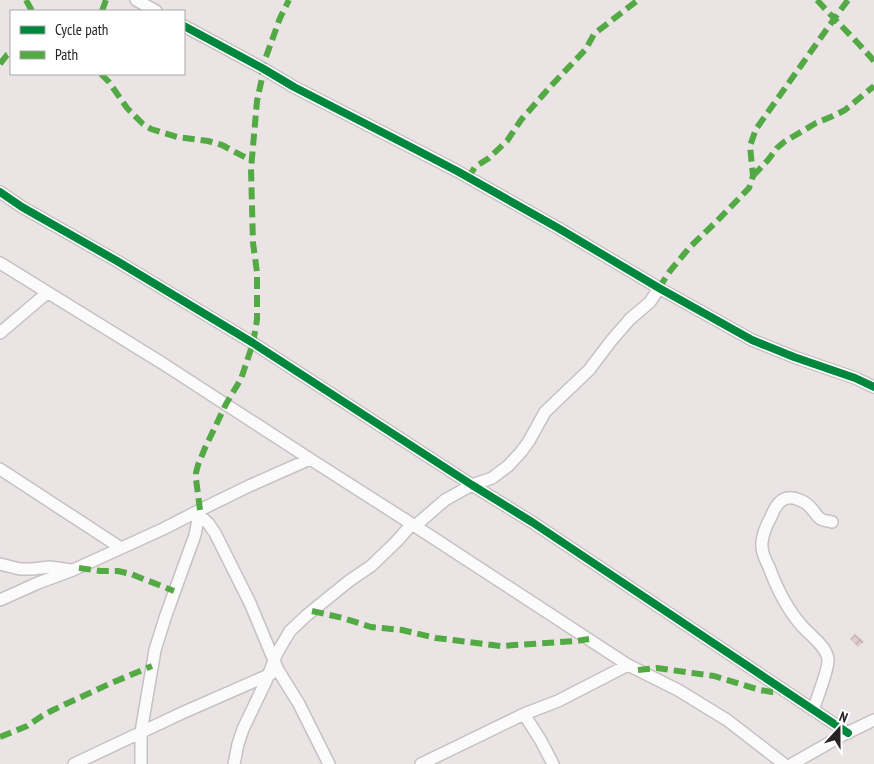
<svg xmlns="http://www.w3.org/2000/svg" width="874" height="764" font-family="'PT Sans Narrow',sans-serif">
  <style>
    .building { fill: url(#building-cross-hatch) }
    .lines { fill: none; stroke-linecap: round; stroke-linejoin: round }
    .minor-casing { stroke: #c6c1c2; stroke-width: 14 }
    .minor { stroke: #fcfbfb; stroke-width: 11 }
    .quiet { stroke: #53aa44; stroke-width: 6; stroke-dasharray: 12 6; stroke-linecap: butt }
    .cycleway-casing { stroke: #fff; stroke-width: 11 }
    .cycleway { stroke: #00873e; stroke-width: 8 }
  </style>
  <defs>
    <pattern id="building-cross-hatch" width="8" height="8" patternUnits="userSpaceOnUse" patternTransform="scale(1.25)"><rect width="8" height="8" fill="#ddcdcc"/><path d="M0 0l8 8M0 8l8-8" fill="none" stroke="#beb0af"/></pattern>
  </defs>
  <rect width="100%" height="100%" fill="#ebe4e5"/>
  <path class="building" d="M855 634 864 642 858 647 850 639Z"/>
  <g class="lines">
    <g class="minor-casing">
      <path id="minor" d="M136 0 156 11
        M184 26 262 68 294 87 407 145 457 171 558 228 659 288 752 340 794 357 855 378 874 387
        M0 192 22 207 117 261 253 343 472 485 532 522 848 733
        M0 263 162 363 310 459 415 526 628 665 678 690 727 720 784 764
        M0 333 47 293
        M0 469 121 548
        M199 515 208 523 215 533 250 603 278 670 299 704 329 764
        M415 526 445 500 472 485 492 478 508 466 521 452 529 441 545 412 589 370 611 341 630 319 650 302 659 288
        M0 564 20 569H32L50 567 71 570
        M0 600 38 583 73 570 163 529 200 510 249 486 310 459
        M813 710C817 698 829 669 828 659 826 646 810 635 802 626 786 608 777 589 769 567 765 559 761 551 762 542 763 533 767 524 771 517 774 509 779 499 788 498 796 497 806 502 811 508 815 512 817 517 821 519 824 521 829 521 832 522
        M524 714 541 741 553 764
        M74 764 182 713 271 674
        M141 764V732L155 650 166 615 195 535 200 510
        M234 764 238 744 243 729 266 681 277 653 290 631 307 615 349 581 371 566 396 542 412 524
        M421 764 524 714 558 701 628 665
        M792 764 843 735 874 720"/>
    </g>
    <use href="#minor" class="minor"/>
    <path class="quiet" d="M26 0 32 11
      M817 0C836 21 856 40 874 61
      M102 11 106 0
      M0 64 7 55 11 53
      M101 74 109 82 127 108 143 124 151 129 177 137 208 141 222 145 252 161
      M753 176 768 160 777 148 784 142 816 123 833 116 845 110 874 86
      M468 178 475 167 489 158 507 141 521 120 549 88 586 49 594 34 638 0
      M659 288 670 271 690 247 716 222 749 188 753 176 750 146 756 129 834 19 848 0
      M200 510 196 479V473L198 465 205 448 226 404 241 379 253 343 257 320V272L253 243 251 169 257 101 262 78V68L280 18 289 0
      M79 568 101 571H118L131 574 174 591
      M312 611 343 618 371 627 402 630 436 638 501 646 576 641 589 639
      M638 670 657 668 714 676 760 690 772 692 785 691
      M0 737 27 726 42 716 53 710 109 684 152 666"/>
    <g class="cycleway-casing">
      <path id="cycleway" d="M184 26 262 68 294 87 407 145 457 171 558 228 659 288 752 340 794 357 855 378 874 387
        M0 192 22 207 117 261 253 343 472 485 532 522 848 733"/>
    </g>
    <use href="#cycleway" class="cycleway"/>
  </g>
  <rect x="10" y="10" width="175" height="65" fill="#ffffff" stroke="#a9a7a7"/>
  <rect x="20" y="26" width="25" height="8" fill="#00873e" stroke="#a9a7a7"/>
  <text x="55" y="35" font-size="15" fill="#272224">Cycle path</text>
  <rect x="20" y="51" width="25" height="8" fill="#53aa44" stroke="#a9a7a7"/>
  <text x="55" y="60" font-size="15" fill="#272224">Path</text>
  <g transform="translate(839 729) rotate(21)" stroke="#ffffff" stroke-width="4" paint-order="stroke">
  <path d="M0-4L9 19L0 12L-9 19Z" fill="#272224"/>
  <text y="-8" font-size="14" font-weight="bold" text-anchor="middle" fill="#272224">N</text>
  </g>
</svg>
